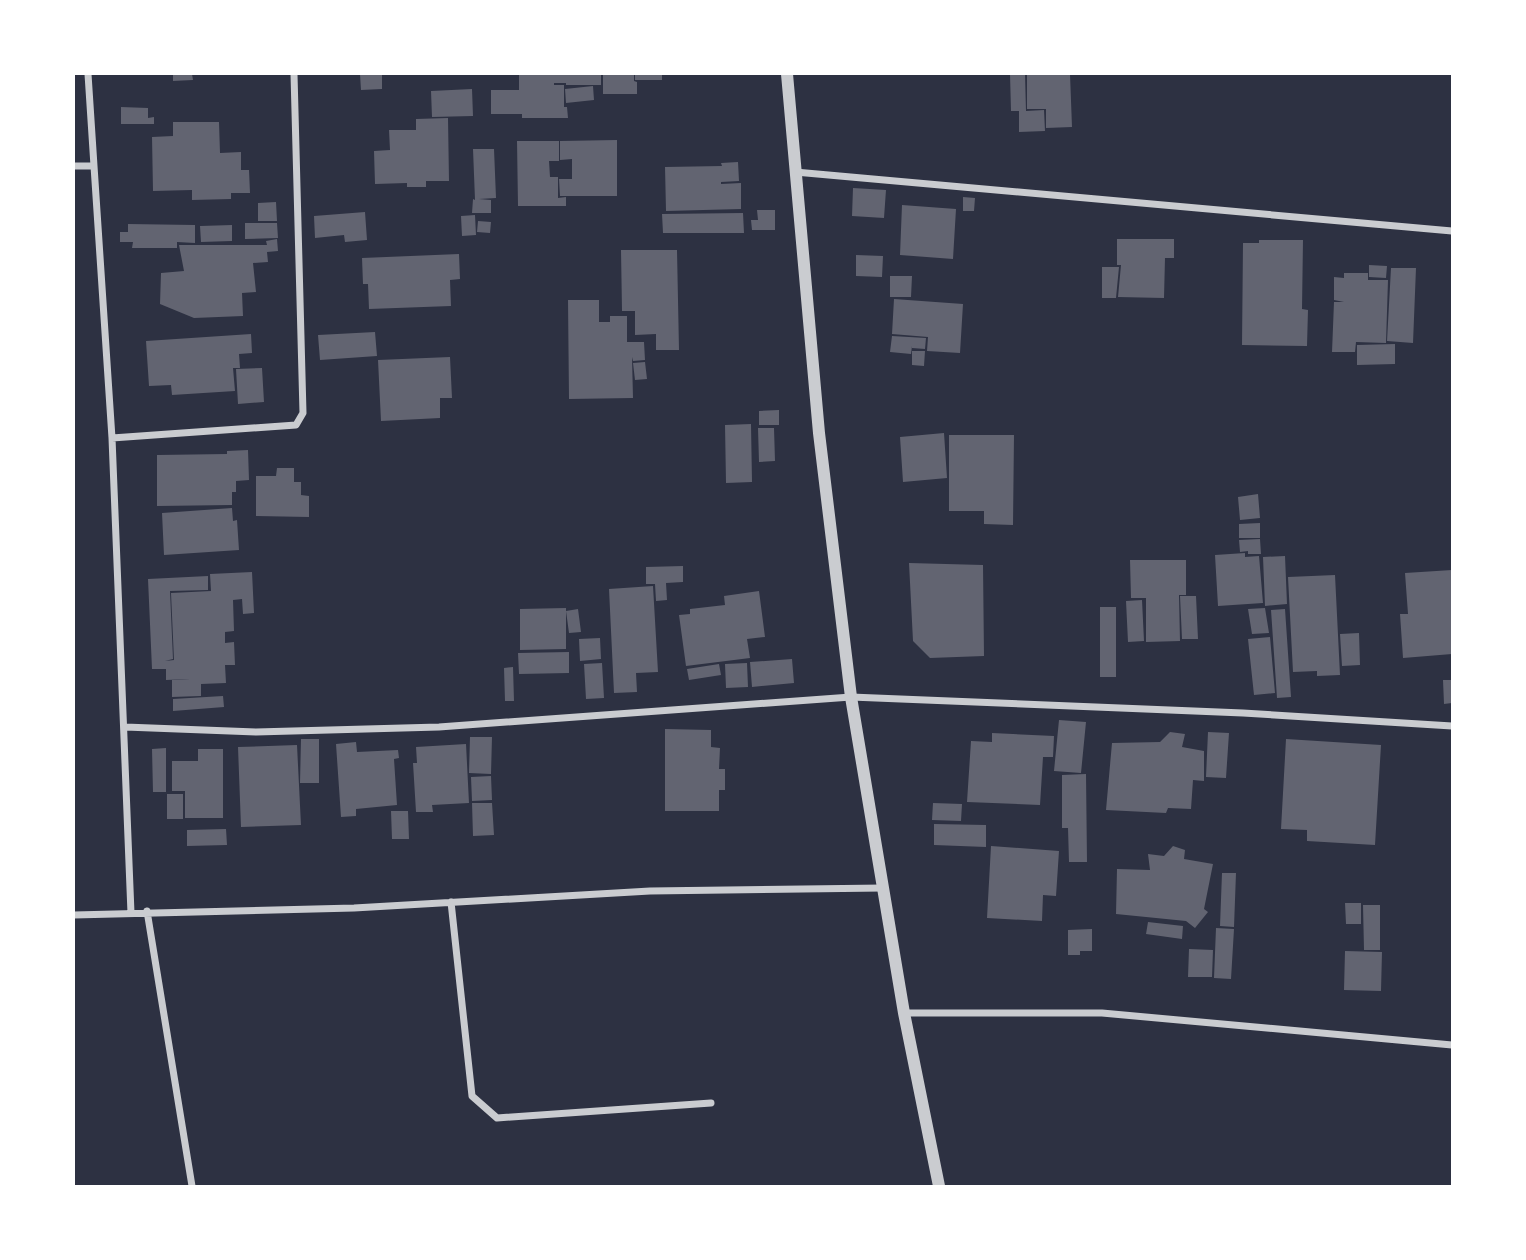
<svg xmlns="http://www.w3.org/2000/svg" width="1526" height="1260" font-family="'Roboto Condensed',sans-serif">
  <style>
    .building { fill: #626471 }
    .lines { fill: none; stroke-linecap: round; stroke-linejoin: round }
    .minor { stroke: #caccd0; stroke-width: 7 }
    .tertiary { stroke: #caccd0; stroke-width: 12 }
  </style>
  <rect width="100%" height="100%" fill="#2d3142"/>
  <path class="building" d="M173 74H192L193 80 173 81Z
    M360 74H382V89L361 90Z
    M519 74H601V85H566V83H554V85H564V107H567L568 118H522V114H491V90H519Z
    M603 74H634V81L637 82V94H603Z
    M635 74H662V80H635Z
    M1010 74H1025L1026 111 1044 110 1045 131 1019 132V111H1011Z
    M1027 74H1070L1072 127 1046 128V109H1027Z
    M593 86 594 100 566 103 565 89Z
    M472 89 473 116 432 117 431 91Z
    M121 107 148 108V118L154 117V124H121Z
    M448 118 449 181H426V187H407V183L375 184 374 151 390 150 389 130H416V119Z
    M173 122H219L220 153 241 152V170H249L250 193H231V199L192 200V190L153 191 152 137 173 136Z
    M617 140V196H560L559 179H572V159L560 160V141Z
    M517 141H559V161H549L550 177H558V198L566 197V206H518Z
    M473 149H494L496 198 479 199 491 200V213H472L473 199 475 200Z
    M738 162 739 181 721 182V184L741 183V209L666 211 665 167 722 166 721 163Z
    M853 188 886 190 884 218 852 216Z
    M963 197 975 198 974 211H963Z
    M276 202 277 221H258V203Z
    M902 205 956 209 953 259 900 255Z
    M757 210H775V230H752L751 220H758Z
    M365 212 367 240 345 242 344 235 315 238 314 216Z
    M743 213 744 233H663L662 214Z
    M475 215 476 235 462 236 461 216Z
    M478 221 491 222 490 233 477 232Z
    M245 223H277L278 238 245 239Z
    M128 224 195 225V243L177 242V248H132L133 242H120V232H128Z
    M232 225V241L201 242 200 226Z
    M277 239 278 251 267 252 268 262 253 263 256 292 242 293 243 316 194 318 160 304 161 273 184 271 179 245H267L266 241Z
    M1117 239H1174V258H1165L1164 298 1118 297 1121 265H1117Z
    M1259 240H1303L1302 309 1308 310 1307 346 1242 345 1243 243H1259Z
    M621 250H677L679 350H656V334L635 335V311H622Z
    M459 254 460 279 450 280 451 306 369 309 368 284H363L362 258Z
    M856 255 883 256 882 277 856 276Z
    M1369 265 1387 266 1386 278 1369 277Z
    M1102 267H1119L1116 298H1102Z
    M1391 268H1416L1413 343 1387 341Z
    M1344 273H1368V280H1388L1386 343 1356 342 1355 352H1332L1334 302H1344L1334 300V277L1344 278Z
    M890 276H912L911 297H890Z
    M894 299 963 304 960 353 927 351 928 337 892 334Z
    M568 300H599V322H610V316H627V342H644L645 360 633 361 632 357 633 398 569 399Z
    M375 332 377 356 320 360 318 335Z
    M251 334 252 353 239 354 240 368H233L235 391 172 395 171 385 149 386 146 341Z
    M892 336 926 338 925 349 912 348V346L911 354 890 352Z
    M1395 344V364L1357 365V345Z
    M912 351H925L924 366 912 365Z
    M450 357 452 398H440V418L381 421 378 360Z
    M645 362 647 379 635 380 633 363Z
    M262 368 264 402 238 404 236 369Z
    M779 410V425H759V411Z
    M751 424 752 482 726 483 725 425Z
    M758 428H774L775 461 759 462Z
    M944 433 947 478 903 482 900 437Z
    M949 435H1014L1013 525 984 524V511H949Z
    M248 450 249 480 236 481V492H232V505L157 506V455L227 454V451Z
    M277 468H294V482H301V495L309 496V517L256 516V476H276Z
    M1258 494 1260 518 1240 520 1238 497Z
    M232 508 233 521 237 520 239 550 164 555 162 513Z
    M1260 523V538H1239V524Z
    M1260 539 1261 554H1248V551L1240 552 1239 540Z
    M1245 553V557L1259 556 1263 603 1218 606 1215 555Z
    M1285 556 1287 604 1265 606 1263 557Z
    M1130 560H1186V595H1179L1180 641 1146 642V598H1131Z
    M909 563 983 565 984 656 930 658 913 641Z
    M683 566V582L666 583 667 600 656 601 655 584H646V567Z
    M1452 570V654L1403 658 1400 614H1408L1405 573Z
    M252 572 254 613 243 614 242 599 233 600 234 631 225 632V643L234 642 235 665H225L226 683 201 684V696L172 697V680L190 679 166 680V669H152L148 579 208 576V590L170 591 173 659 165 661 174 660 171 593 211 591 210 574Z
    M1335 575 1340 675 1317 676V671L1293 672 1288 577Z
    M653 586 658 672 636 673 637 692 614 693 609 589Z
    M759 591 765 637 747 639 750 658 686 666 679 615 690 614V609L725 605 724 596Z
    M1180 596H1196L1198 639H1182Z
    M1142 600 1144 641 1128 642 1126 601Z
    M1100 607H1116V677H1100Z
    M566 608V649L520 650V609Z
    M1265 608 1269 633 1252 634 1248 609Z
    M578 609 581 632 569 633 566 611Z
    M1285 609 1291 697 1277 698 1271 610Z
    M1359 633 1360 665 1342 666 1340 634Z
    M1270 637 1275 693 1254 695 1248 639Z
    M600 638 601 659 580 661 579 639Z
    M569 652V673L519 674 518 653Z
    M792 659 794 683 752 687 750 662Z
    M602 663 604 698 586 699 584 664Z
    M747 663 748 687 726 688 725 664Z
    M719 664 721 675 689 680 687 669Z
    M513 667 514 701H505L504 668Z
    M1443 680H1452V703L1444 704Z
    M223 696 224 707 173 711V699Z
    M1059 720 1086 722 1081 773 1054 771Z
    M665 729 711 730V747L720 748 719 769H725V790H719V811H665Z
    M1170 732 1185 734 1182 747 1204 751V781L1193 780 1191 809 1168 808 1166 813 1106 810 1112 743 1160 742Z
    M1208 732 1229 733 1226 778 1206 777Z
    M992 733 1054 736 1053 757H1043L1040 805 967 802 971 741 992 742Z
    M470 737H492L491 774 469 773Z
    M301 739H319V783H300Z
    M1286 739 1381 745 1375 845 1307 841V830L1281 829Z
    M356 742 357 752 398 750 399 758 394 759 397 805 356 809V816L341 817 336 744Z
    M466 744 469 803 432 805 433 812H416L413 763H417L416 747Z
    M297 745 301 825 241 827 238 747Z
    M166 748V792H153L152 749Z
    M198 749H223V818H185V791H172V761H198Z
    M1086 774 1087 862H1069L1068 828H1062V775Z
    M491 776 492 800 472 801 471 777Z
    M167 794H183V819H167Z
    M472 803H492L494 835 473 836Z
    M933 803 962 804 961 821 932 820Z
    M391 811H408L409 839H392Z
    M934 824 986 825V847L934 845Z
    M226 829 227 845 187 846V830Z
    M991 846 1059 851 1056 896 1043 895 1042 921 987 918Z
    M1173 846 1185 850 1184 859 1213 864 1204 909 1208 912 1195 928 1186 921 1116 914 1117 869 1150 870 1148 854 1164 856Z
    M1222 873H1236L1234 927 1220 926Z
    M1345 903H1361V924H1346Z
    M1363 905H1380V950H1364Z
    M1148 922 1183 926 1182 939 1146 934Z
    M1216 928 1234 929 1231 979 1214 978Z
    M1092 929V951H1080V955H1068V930Z
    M1189 949 1213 950 1212 977H1188Z
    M1345 951 1382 952 1381 991 1344 990Z"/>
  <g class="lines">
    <path class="minor" d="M88 74 94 166
      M74 166H94L112 438 131 913
      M795 172 1452 231
      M112 438 296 425 303 413 294 74
      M125 727 256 732 439 727 851 697 1243 713 1452 726
      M451 902 472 1096 497 1118 711 1103
      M147 911 192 1186
      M74 915 354 908 650 891 883 888
      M904 1013H1102L1452 1045"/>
    <path class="tertiary" d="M787 74 819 433 851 697 904 1013 939 1186"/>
  </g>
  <rect width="1526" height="1260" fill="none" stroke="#ffffff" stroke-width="150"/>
</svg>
